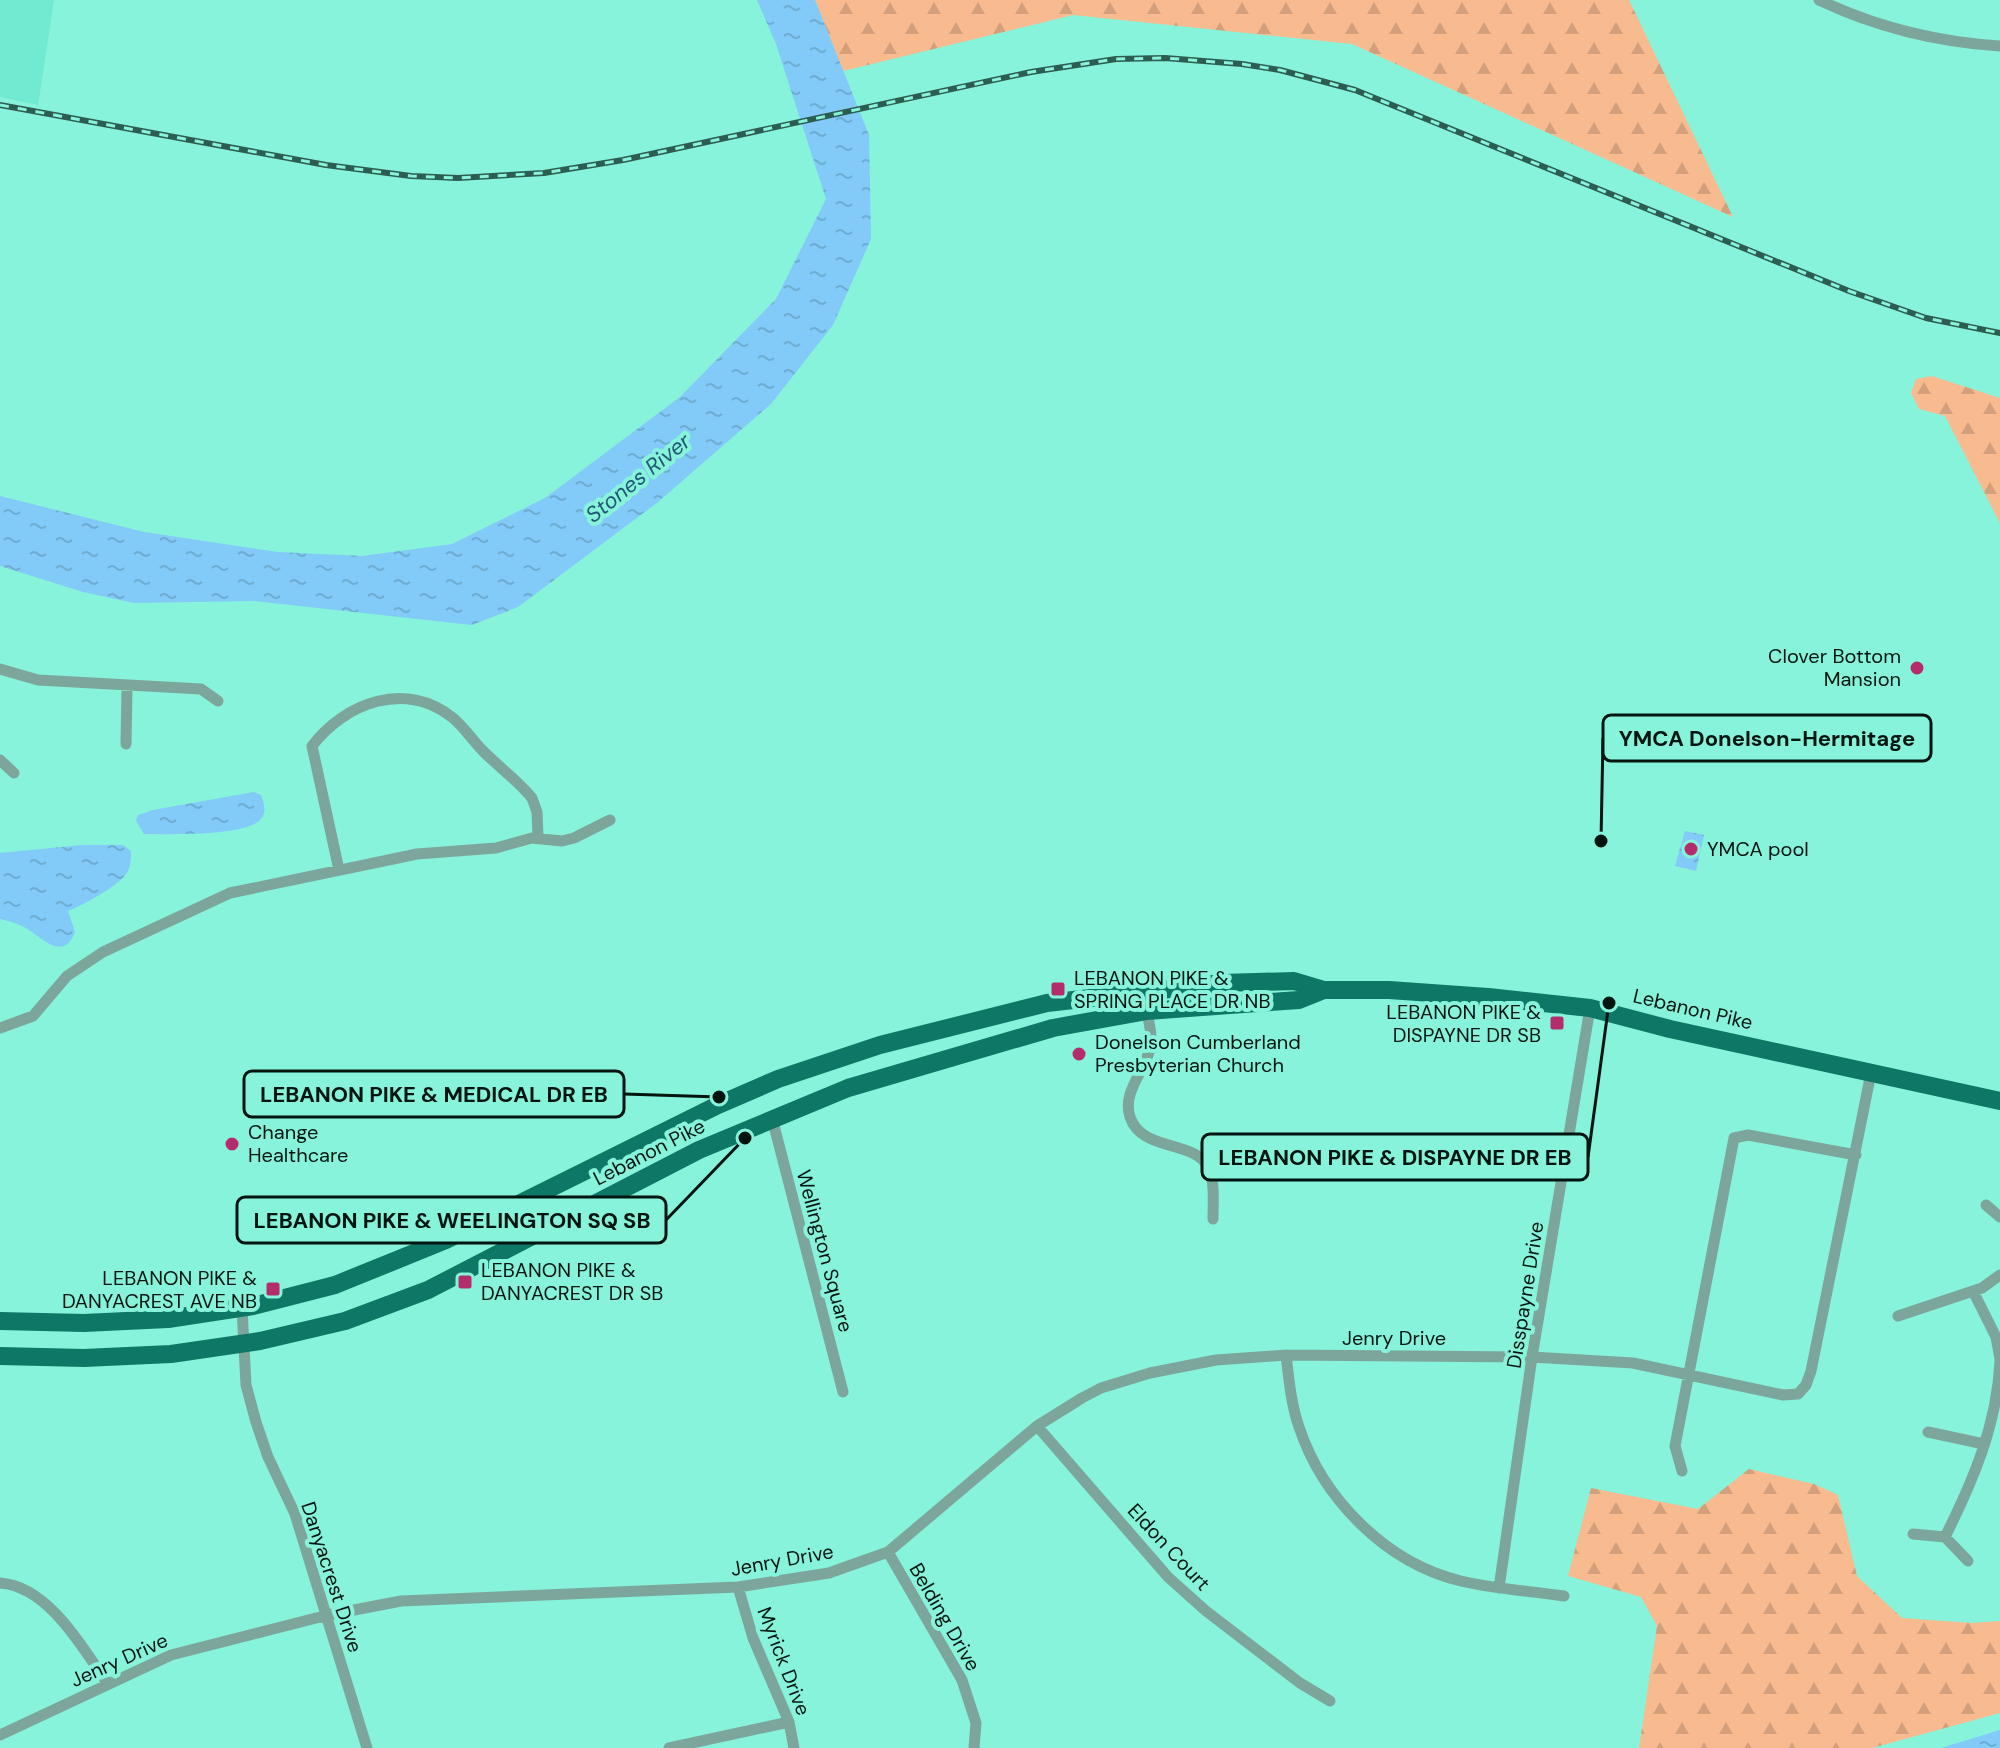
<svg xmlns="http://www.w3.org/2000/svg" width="2000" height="1748" font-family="'DM Sans',sans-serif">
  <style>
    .built { fill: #70ead0 }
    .forest { fill: url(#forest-firs) }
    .water { fill: url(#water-ripples) }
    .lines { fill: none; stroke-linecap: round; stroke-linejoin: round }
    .street { stroke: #7ca69b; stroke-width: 11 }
    .primary { stroke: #0f7765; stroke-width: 18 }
    .rail-casing { stroke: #2c5d51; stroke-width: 6 }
    .rail { stroke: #87f3da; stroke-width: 3; stroke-dasharray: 9; stroke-linecap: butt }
    .poi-dot { fill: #b52c6c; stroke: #87f3da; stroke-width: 3 }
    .labels { text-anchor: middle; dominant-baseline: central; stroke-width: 8; stroke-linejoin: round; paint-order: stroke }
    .poi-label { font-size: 20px; fill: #001510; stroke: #87f3da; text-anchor: start }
    .street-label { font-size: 20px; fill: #001510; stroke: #87f3da }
    .water-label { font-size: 22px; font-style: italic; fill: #225877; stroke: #87f3da }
    .leader { fill: none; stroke: #001510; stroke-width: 3 }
    .callout-dot { fill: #001510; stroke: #87f3da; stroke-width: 3 }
    .callout { fill: #87f3da; stroke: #001510; stroke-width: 3 }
    .callout-label { font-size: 22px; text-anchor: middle; font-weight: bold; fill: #001510 }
  </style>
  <defs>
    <pattern id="forest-firs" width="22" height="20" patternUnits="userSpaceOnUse" patternTransform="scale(2)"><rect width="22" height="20" fill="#f8bb90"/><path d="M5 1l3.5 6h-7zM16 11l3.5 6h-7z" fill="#d3a07b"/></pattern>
    <pattern id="water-ripples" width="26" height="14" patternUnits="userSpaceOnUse" patternTransform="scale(2)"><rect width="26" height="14" fill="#82caf7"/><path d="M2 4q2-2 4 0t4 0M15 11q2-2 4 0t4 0" fill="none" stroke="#6eadd3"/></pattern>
  </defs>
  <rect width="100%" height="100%" fill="#87f3da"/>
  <path class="built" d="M0 0H54L38 105 0 97Z"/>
  <path class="forest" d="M815 0H1629L1733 217 1352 44 1073 15 843 71Z
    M1932 376 2000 398V523L1945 416 1919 409 1911 393 1916 379Z
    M1749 1469 1814 1484 1838 1495 1857 1576 1902 1618 1972 1623 2000 1621V1713L1872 1748H1639L1657 1626 1641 1597 1568 1576 1591 1488 1698 1509Z"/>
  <path class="water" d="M757 0H815L869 135 871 239 833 325 771 404 658 502 518 607 472 625 254 601 134 603 83 592 0 566V496L144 532 278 552 362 556 452 544 545 498 680 397 776 299 826 199 776 44Z
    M254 792 261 795C264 803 267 812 261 819 246 837 168 834 144 834L136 821 138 815 153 810Z
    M1685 831 1704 835 1696 871 1675 866Z
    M82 845H123L131 851C131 857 131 865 128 871 121 885 83 905 68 911L75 932C63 963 42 937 24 927 17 923 8 921 0 919V853Z
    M2000 1730V1748H1941Z"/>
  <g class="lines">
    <path class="street" d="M1819 0C1876 27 1937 42 2000 46
      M0 669 38 680 201 689 218 701
      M126 744 127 686
      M0 760 14 773
      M339 870 312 746C346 702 406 680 453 718 465 728 472 740 483 751 499 767 517 780 532 798L537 812 538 837
      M1147 1011C1148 1020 1152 1032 1151 1042 1149 1068 1121 1090 1130 1117 1142 1153 1197 1139 1209 1169 1215 1184 1213 1203 1213 1219
      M0 1028 33 1016 67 976 103 952 230 893 417 854 496 848 532 838 562 841 574 838 610 820
      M772 1118 843 1392
      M1986 1205 2000 1217
      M1973 1291 1996 1337 2000 1359
      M242 1308 246 1385 256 1422 268 1457 295 1514 367 1748
      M1898 1316 1982 1288 2000 1275
      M1286 1355C1289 1380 1291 1404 1299 1427 1323 1499 1386 1563 1461 1581 1494 1589 1530 1591 1564 1596
      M1037 1426 1168 1577 1206 1611 1300 1683 1330 1701
      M1928 1432 1984 1444
      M1682 1471 1675 1446 1734 1138 1748 1135 1856 1155
      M1913 1534 1945 1537 1968 1561
      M1945 1537C1973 1481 1997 1425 2000 1361
      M888 1552 962 1680 976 1723 974 1748
      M0 1583C48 1586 83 1648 107 1683
      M738 1587 753 1638 789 1722 794 1748
      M1499 1588 1532 1357 1590 1008
      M0 1735 171 1655 328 1615 401 1601 738 1587 829 1573 888 1552 1037 1426 1082 1398 1101 1388 1150 1373 1216 1360 1286 1355 1532 1357 1633 1363 1783 1395 1798 1394 1806 1385 1811 1371 1871 1073
      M669 1748 789 1722"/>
    <path class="primary" d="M0 1321 84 1323 168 1319 253 1306 335 1285 446 1240 718 1105 778 1079 880 1045 1047 1003 1222 983 1294 981 1324 990H1389L1488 997 1590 1008 1670 1029 2000 1101
      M0 1356 84 1358 171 1354 260 1341 345 1321 428 1290 699 1150 848 1088 1053 1028 1147 1011 1299 1000 1324 990"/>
    <g class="rail-casing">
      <path id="rail" d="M0 105 326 165 411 176 458 178 544 173 623 160 1031 72 1116 59 1165 58 1242 64 1280 70 1355 90 1849 291 1926 318 2000 333"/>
    </g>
    <use href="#rail" class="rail"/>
  </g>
  <g class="poi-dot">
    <circle cx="1917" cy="668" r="8"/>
    <circle cx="1691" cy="849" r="8"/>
    <rect x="1050" y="981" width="16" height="16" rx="4"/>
    <rect x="1549" y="1015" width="16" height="16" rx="4"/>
    <circle cx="1079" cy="1054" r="8"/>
    <circle cx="232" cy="1144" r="8"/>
    <rect x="457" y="1274" width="16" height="16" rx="4"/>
    <rect x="265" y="1281" width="16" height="16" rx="4"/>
  </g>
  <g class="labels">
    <g class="poi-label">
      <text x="1901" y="656" text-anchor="end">Clover Bottom<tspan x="1901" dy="23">Mansion</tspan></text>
      <text x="1707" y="849">YMCA pool</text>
      <text x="1074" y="978">LEBANON PIKE &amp;<tspan x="1074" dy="23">SPRING PLACE DR NB</tspan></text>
      <text x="1541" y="1012" text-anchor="end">LEBANON PIKE &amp;<tspan x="1541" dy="23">DISPAYNE DR SB</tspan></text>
      <text x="1095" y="1042">Donelson Cumberland<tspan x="1095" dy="23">Presbyterian Church</tspan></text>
      <text x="248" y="1132">Change<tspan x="248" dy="23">Healthcare</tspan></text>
      <text x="481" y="1270">LEBANON PIKE &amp;<tspan x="481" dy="23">DANYACREST DR SB</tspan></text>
      <text x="257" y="1278" text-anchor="end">LEBANON PIKE &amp;<tspan x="257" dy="23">DANYACREST AVE NB</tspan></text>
    </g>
    <g class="street-label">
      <text transform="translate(1693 1009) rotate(13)">Lebanon Pike</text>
      <text transform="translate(649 1152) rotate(-27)">Lebanon Pike</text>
      <text transform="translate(825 1251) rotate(75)">Wellington Square</text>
      <text transform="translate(1525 1295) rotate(-81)">Disspayne Drive</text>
      <text x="1394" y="1338">Jenry Drive</text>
      <text transform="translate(1169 1547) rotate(47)">Eldon Court</text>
      <text transform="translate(782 1560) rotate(-10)">Jenry Drive</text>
      <text transform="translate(332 1577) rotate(72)">Danyacrest Drive</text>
      <text transform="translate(945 1617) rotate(60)">Belding Drive</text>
      <text transform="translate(119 1660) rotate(-24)">Jenry Drive</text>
      <text transform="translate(784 1661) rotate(69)">Myrick Drive</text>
    </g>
    <g class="water-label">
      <text transform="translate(638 478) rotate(-39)">Stones River</text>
    </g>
  </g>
  <path class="leader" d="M1601 841L1603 738M719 1097L624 1094M1609 1003L1588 1157M745 1138L666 1220"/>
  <g class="callout-dot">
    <circle cx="1601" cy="841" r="8"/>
    <circle cx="719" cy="1097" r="8"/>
    <circle cx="1609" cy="1003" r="8"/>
    <circle cx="745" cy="1138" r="8"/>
  </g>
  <g class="callout">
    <rect x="1603" y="715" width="328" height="46" rx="8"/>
    <rect x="244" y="1071" width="380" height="46" rx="8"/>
    <rect x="1202" y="1134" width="386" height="46" rx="8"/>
    <rect x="237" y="1197" width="429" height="46" rx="8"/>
  </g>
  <g class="callout-label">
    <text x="1767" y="746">YMCA Donelson-Hermitage</text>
    <text x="434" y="1102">LEBANON PIKE &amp; MEDICAL DR EB</text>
    <text x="1395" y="1165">LEBANON PIKE &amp; DISPAYNE DR EB</text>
    <text x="452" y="1228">LEBANON PIKE &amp; WEELINGTON SQ SB</text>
  </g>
</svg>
